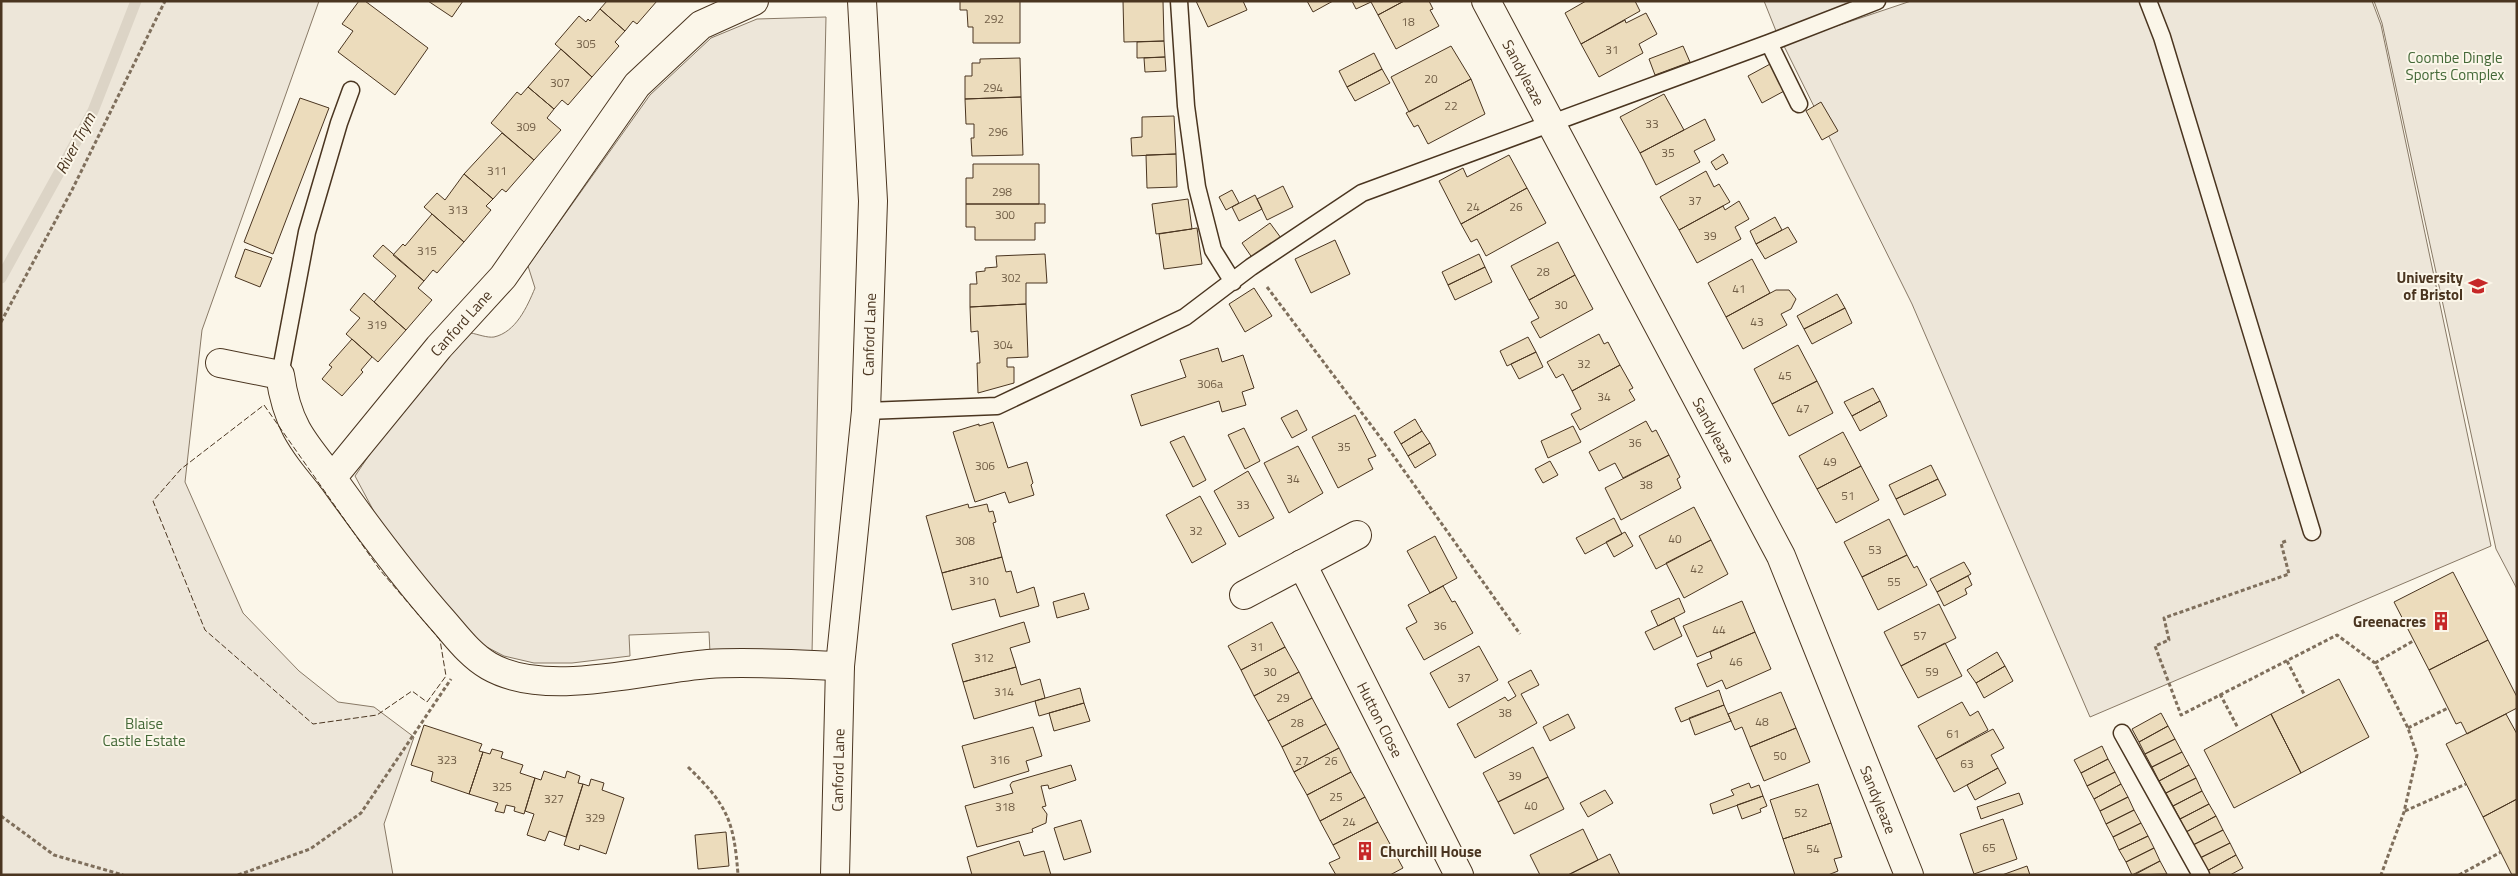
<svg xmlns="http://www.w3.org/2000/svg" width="2518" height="876" font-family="'Titillium Web',sans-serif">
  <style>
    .green { fill: #ede6d9; stroke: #887966 }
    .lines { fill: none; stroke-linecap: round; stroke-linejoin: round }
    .stream { stroke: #dcd4c6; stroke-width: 11 }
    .building { fill: #ecdcbc; stroke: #4a3520 }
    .lane-casing { stroke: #4a3520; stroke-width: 19 }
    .street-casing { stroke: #4a3520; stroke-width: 30 }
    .primary-casing { stroke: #4a3520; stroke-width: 30 }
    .path { stroke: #7f6f5c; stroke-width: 3; stroke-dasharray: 4 2.5; stroke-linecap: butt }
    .lane { stroke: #fbf6e9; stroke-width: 16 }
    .street { stroke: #fbf6e9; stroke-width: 28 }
    .primary { stroke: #fbf6e9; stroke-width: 28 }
    .fence { stroke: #4a3520; stroke-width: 1; stroke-dasharray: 6 2.5; stroke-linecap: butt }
    .labels { text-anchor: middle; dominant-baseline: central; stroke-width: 4; stroke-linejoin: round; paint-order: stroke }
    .number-label { font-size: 12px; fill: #725f47 }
    .park-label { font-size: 15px; fill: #436837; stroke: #fbf6e9 }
    .street-label { font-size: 15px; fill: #4a3520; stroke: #fbf6e9 }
    .poi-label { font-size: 15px; font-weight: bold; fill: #4a3520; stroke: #fbf6e9; text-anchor: end }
    .water-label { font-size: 16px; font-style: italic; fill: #4a3520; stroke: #fbf6e9 }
  </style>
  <rect width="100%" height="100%" fill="#fbf6e9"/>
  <path class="green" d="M1 1H319L202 330 185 482 243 613 299 671 338 702 374 707 414 737 384 824 393 875H1Z
    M1764 1H1857L1776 31Z
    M1911 1H2372L2381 25 2491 546 2090 717 1912 304 1783 44Z
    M2374 1H2517V589L2496 549 2382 23Z
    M826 17 812 653H710L709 632 629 635 630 656 572 663H534L504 656 462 634 394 549 355 476 402 407 471 333C477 334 487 338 494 337 516 332 527 307 535 288L528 266 650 95 711 38 757 19Z"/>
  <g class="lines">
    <path class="stream" d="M1 278 93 111 136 1"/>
  </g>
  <path class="building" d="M359 1H365L428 48 395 95 338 52 353 31 342 24Z
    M428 1H463L452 17Z
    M607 1H657L637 24 633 21 625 31 600 9Z
    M960 1H1020V43H973V27H968L967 10H960Z
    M1123 1H1163L1164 41 1124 42Z
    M1196 1H1243L1247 10 1208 27Z
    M1307 1H1333L1313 12Z
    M1352 1H1404L1378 15 1371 2 1356 9Z
    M1404 1H1429L1433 9 1430 10 1439 26 1396 49 1378 15Z
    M1586 1H1635L1640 11 1581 44 1565 13Z
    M600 9 625 31 615 42 619 46 592 77 555 44 579 16 586 22 588 19 590 21Z
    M1646 13 1657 34 1639 44 1643 53 1599 77 1581 44 1625 20 1626 23Z
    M1164 41 1165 57 1137 58V42Z
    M1451 46 1471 79 1409 112 1391 77Z
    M1683 46 1690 62 1655 75 1649 59Z
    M561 49 592 77 568 105 562 100 554 109 528 87Z
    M1374 53 1382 69 1347 87 1339 71Z
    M1165 57 1166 71 1145 72 1144 58Z
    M1020 58 1021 97 965 99V76H972V63H980V59Z
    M1772 63 1786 90 1762 103 1748 76Z
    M1382 69 1390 83 1355 101 1347 87Z
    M1471 79 1485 114 1428 144 1418 125 1414 127 1406 113Z
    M528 87 554 109 547 118 561 130 534 160 491 123 517 92 521 95Z
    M1664 94 1684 130 1640 153 1620 117Z
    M1021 97 1023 155 972 156 971 138H974V124H966L965 99Z
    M300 98 329 108 273 254 244 242Z
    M1821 102 1838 131 1822 140 1806 111Z
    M1174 116 1176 154 1132 156 1131 138 1142 137V117Z
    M1705 119 1715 140 1694 151 1700 162 1656 185 1640 153Z
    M502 133 534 160 506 192 502 189 493 199 464 174Z
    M1176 154 1177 187 1147 188 1146 155Z
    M1723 154 1728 163 1716 170 1711 162Z
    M1509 155 1527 188 1461 224 1439 181 1463 168 1467 177Z
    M973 164H1039V204H966V178H973Z
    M1706 171 1714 187 1719 184 1730 202 1679 230 1660 197Z
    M464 174 493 199 486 206 491 210 464 242 424 207 437 193 445 200Z
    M1283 186 1293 207 1267 220 1257 199Z
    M1527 188 1546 223 1486 256 1477 239 1471 242 1461 224Z
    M1232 190 1239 203 1226 210 1219 197Z
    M1255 195 1262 209 1239 221 1232 207Z
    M1188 199 1192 229 1156 234 1152 204Z
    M1739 201 1749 219 1735 227 1741 239 1697 263 1679 230 1723 206 1725 210Z
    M966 204H1045V223H1035V240H975V227H966Z
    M432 214 464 242 437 273 433 270 424 281 393 255 403 244 405 246Z
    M1775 217 1782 230 1756 244 1750 231Z
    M1270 223 1281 238 1253 259 1242 243Z
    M1788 227 1797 242 1765 259 1756 244Z
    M1197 228 1202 264 1164 269 1159 234Z
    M1335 240 1350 274 1311 293 1295 259Z
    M1558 242 1575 275 1529 300 1511 266Z
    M383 245 424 281 418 288 432 300 406 330 374 302 396 276 373 256Z
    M245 249 272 258 260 287 235 277Z
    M1045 254 1047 283H1026V304L970 307V284H977L976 272 985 271V268L997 267 996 256Z
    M1479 254 1485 267 1448 285 1442 272Z
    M1752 259 1770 293 1726 317 1708 283Z
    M1485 267 1492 282 1455 300 1448 285Z
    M1575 275 1593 309 1540 338 1531 322 1539 318 1529 300Z
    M1254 288 1272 316 1245 332 1229 304Z
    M1776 290H1789L1796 299 1791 309 1781 314 1787 325 1743 349 1726 317Z
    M364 293 406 330 378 362 346 334 360 318 350 310Z
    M1837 294 1845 308 1804 329 1797 316Z
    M1026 304 1028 357 1007 358V367H1014V383L978 393 977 363H980L978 331 971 332 970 307Z
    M1845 308 1852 323 1812 344 1804 329Z
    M1599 334 1604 344 1608 342 1620 365 1572 391 1563 374 1556 378 1547 362Z
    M1528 337 1536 352 1507 366 1500 351Z
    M352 339 372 357 361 370 363 372 342 396 322 379 332 367 329 365Z
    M1798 345 1817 381 1772 404 1754 369Z
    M1218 348 1222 362 1243 355 1254 388 1242 392 1246 405 1222 412 1219 401 1141 426 1131 395 1186 377 1180 360Z
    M1536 352 1543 367 1519 379 1511 364Z
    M1620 365 1633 388 1629 390 1635 400 1580 430 1571 414 1581 409 1572 391Z
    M1817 381 1833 413 1789 436 1772 404Z
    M1873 388 1880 401 1852 416 1844 402Z
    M1880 401 1887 416 1860 431 1852 416Z
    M1297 410 1307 430 1292 438 1281 418Z
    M1355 415 1376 456 1368 459 1373 469 1338 488 1312 437Z
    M1415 419 1422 431 1401 444 1394 432Z
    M1646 421 1652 432 1656 430 1669 455 1623 478 1615 463 1599 471 1589 452Z
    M993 422 1008 468 1027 462 1033 483 1031 485 1034 495 1009 503 1005 492 975 502 953 432 979 424V426Z
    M1573 426 1581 442 1548 458 1541 441Z
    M1244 428 1260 461 1245 469 1228 435Z
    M1422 431 1430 443 1408 456 1401 444Z
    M1843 432 1861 466 1817 489 1799 456Z
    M1184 436 1206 480 1193 487 1170 442Z
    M1430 443 1436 455 1415 468 1408 456Z
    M1298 446 1323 493 1289 513 1264 463Z
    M1669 455 1680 477 1677 479 1681 488 1621 520 1605 488Z
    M1550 461 1558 475 1543 483 1535 469Z
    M1931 465 1938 479 1896 499 1889 485Z
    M1861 466 1879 500 1836 523 1817 489Z
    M1248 471 1274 518 1239 537 1214 491Z
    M1938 479 1946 495 1904 515 1896 499Z
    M1200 496 1226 544 1192 563 1166 515Z
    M968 504 969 508 987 504 989 512 993 511 996 522 993 523 1002 557 942 573 926 516Z
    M1694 507 1711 540 1656 569 1639 536Z
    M1614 518 1622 534 1585 554 1576 538Z
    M1889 519 1907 555 1862 577 1844 542Z
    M1625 532 1633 546 1614 557 1606 542Z
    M1435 536 1457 578 1430 593 1407 551Z
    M1711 540 1728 574 1684 598 1666 563Z
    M1907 555 1914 568 1917 566 1927 585 1878 610 1862 577Z
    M1002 557 1006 572 1011 571 1017 593 1034 587 1039 606 1000 617 995 599 952 610 942 573Z
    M1964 562 1971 574 1937 592 1930 579Z
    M2453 572 2488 640 2429 670 2394 602Z
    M1968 576 1972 585 1965 589 1967 594 1944 606 1937 592Z
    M1443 586 1452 602 1455 601 1473 633 1424 660 1406 628 1417 622 1408 605Z
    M1084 593 1089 609 1057 618 1053 602Z
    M1679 598 1685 612 1658 626 1651 611Z
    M1742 601 1755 632 1697 657 1683 626Z
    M1939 604 1956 638 1901 666 1884 632Z
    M1674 618 1682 636 1654 650 1645 632Z
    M1024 622 1030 642 1010 648 1016 667 963 682 952 644Z
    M1272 622 1285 647 1241 670 1228 646Z
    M1755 632 1771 669 1726 689 1722 680 1707 687 1697 664 1712 658 1710 652Z
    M2488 640 2517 697V708L2467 734 2461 722 2456 724 2429 670Z
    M1945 643 1962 676 1918 698 1901 666Z
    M1479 646 1498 680 1449 708 1430 673Z
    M1285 647 1299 672 1254 696 1241 670Z
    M1997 652 2005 666 1976 683 1967 670Z
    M2005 666 2013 681 1984 698 1976 683Z
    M1016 667 1021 685 1040 679 1045 698 974 719 963 682Z
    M1531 670 1539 685 1521 694 1537 723 1475 758 1457 724 1505 697 1508 701 1516 696 1508 682Z
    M1299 672 1312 698 1268 721 1254 696Z
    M2339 679 2369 737 2301 773 2271 714Z
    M1080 688 1084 703 1039 716 1035 701Z
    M1719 690 1724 705 1681 722 1675 708Z
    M1781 692 1796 728 1750 747 1742 727 1735 730 1728 714Z
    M1312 698 1326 724 1282 747 1268 721Z
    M1962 702 1970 716 1978 711 1988 730 1936 759 1918 726Z
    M1084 703 1090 721 1054 731 1049 713Z
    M1724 705 1731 721 1695 735 1689 718Z
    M2161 713 2168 726 2139 742 2132 729Z
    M1568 714 1575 728 1550 741 1543 727Z
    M2271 714 2301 773 2234 808 2204 750Z
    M2506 714 2517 734V799L2483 817 2446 744Z
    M1326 724 1339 748 1294 772 1282 747Z
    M424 725 482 744 479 751 483 752 469 794 431 781 433 772 411 765Z
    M2168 726 2175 739 2145 754 2139 742Z
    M1033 727 1042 756 1026 761 1029 771 974 788 962 746Z
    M1796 728 1810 762 1764 781 1750 747Z
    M1993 729 2004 748 1991 755 1998 768 1954 792 1936 759Z
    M2175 739 2182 752 2152 767 2145 754Z
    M2102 746 2108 759 2081 773 2074 760Z
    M1533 747 1548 777 1498 802 1483 773Z
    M1339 748 1351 772 1307 795 1294 772Z
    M492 749 503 752 501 758 523 765 520 773 535 778 524 814 514 811 515 807 506 805 504 813 495 811 498 803 469 794 483 752 490 754Z
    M2182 752 2189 765 2159 781 2152 767Z
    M2108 759 2115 772 2087 786 2081 773Z
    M1071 765 1076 780 1049 789 1048 785 1041 786 1046 806 1042 807 1047 814 1046 823 1032 829 1033 832 977 847 965 806 1013 793 1010 785 1012 782Z
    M2189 765 2196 778 2166 793 2159 781Z
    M1998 768 2006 783 1975 800 1967 785Z
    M544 771 565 778 567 771 580 776 578 783 583 784 566 837 549 831 545 841 527 835 534 814 525 811 535 778 541 780Z
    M1351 772 1365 797 1320 821 1307 795Z
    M2115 772 2121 784 2094 799 2087 786Z
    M1548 777 1564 809 1514 834 1498 802Z
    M2196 778 2202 791 2173 806 2166 793Z
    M591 779 604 783 602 790 624 798 606 854 580 845 579 850 564 845 583 784 589 786Z
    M1749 783 1751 788 1759 785 1763 796 1713 814 1710 804 1734 795 1731 790Z
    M1818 784 1831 823 1783 839 1770 800Z
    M2121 784 2128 797 2100 811 2094 799Z
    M1605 790 1613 803 1588 817 1580 803Z
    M2202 791 2209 804 2180 819 2173 806Z
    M2019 793 2023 804 1981 819 1977 807Z
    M1763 796 1767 806 1760 809 1761 812 1742 819 1737 805Z
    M1365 797 1378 822 1333 845 1320 821Z
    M2128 797 2134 810 2106 824 2100 811Z
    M2517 799V875H2512L2483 817Z
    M2209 804 2216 816 2186 832 2180 819Z
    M2134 810 2141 823 2113 837 2106 824Z
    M2216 816 2223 830 2193 845 2186 832Z
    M2003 819 2017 859 1974 874 1960 834Z
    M1081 820 1091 852 1064 860 1054 828Z
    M1378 822 1403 868 1390 875H1336L1329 863 1340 858 1333 845Z
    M1831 823 1842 857 1834 859 1838 871 1828 875H1795L1783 839Z
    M2141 823 2148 836 2119 850 2113 837Z
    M1583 829 1598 860 1568 875H1540L1530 855Z
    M2223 830 2230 843 2200 858 2193 845Z
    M726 832 729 866 698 869 695 835Z
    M2148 836 2154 848 2126 862 2119 850Z
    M1019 841 1024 856 1044 851 1051 875H972L967 857Z
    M2230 843 2236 855 2207 871 2200 858Z
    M2154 848 2160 861 2132 875 2126 862Z
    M1610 854 1620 875H1568Z
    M2236 855 2243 868 2230 875H2209L2207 871Z
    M2160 861 2167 874 2134 875Z
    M2027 866 2030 875H2002Z"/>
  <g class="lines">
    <g class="lane-casing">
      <path id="lane" d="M1179 1 1186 106 1197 187 1213 250 1233 282
        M2148 1 2162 37 2312 532
        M1769 43 1799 104
        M280 375 307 232 339 123 351 90
        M866 411 997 406 1185 317 1251 267 1362 193 1769 43 1877 1
        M2122 733 2201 875"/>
    </g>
    <g class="street-casing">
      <g id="street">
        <path d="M754 1 701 25 637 85 503 277 439 347 332 478C367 527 403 576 443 621 457 637 470 655 489 666 546 699 645 669 708 664 752 661 797 665 840 666"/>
        <path id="s1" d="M1486 1 1781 556 1909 875"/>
        <path d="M220 363 280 375C287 424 302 441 332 478"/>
        <path id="s2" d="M1302 564 1459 875"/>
        <path d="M1244 595 1357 535"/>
      </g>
    </g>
    <g class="primary-casing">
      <g id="primary">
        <path id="s3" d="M835 875 840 666 866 411 873 201 862 1"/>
      </g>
    </g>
    <path class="path" d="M1267 287 1383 441 1520 634
      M1 322 72 190 165 1
      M2286 541 2281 543 2289 574 2164 618 2169 640 2155 646 2181 715 2337 635 2375 663 2408 728 2417 755 2404 812 2381 875
      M2287 661 2304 694
      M2375 663 2413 641
      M2220 694 2238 728
      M2408 728 2448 708
      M688 767C727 805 734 820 738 875
      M2405 811 2466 784
      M1 816 54 855 123 875
      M238 875 310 849 361 813 451 679
      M2459 875 2501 852"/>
    <use href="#lane" class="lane"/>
    <use href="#street" class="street"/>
    <use href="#primary" class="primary"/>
    <path class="fence" d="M264 405 380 570 440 640 446 676 427 702 412 691 377 715 313 724 205 630 153 501 181 469Z"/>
  </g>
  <defs>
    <g id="university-bare" transform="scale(1.5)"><path d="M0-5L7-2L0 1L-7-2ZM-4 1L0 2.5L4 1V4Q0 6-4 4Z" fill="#c62828" stroke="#fbf6e9" stroke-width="2.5" paint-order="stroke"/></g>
    <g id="building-bare" transform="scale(1.5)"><path d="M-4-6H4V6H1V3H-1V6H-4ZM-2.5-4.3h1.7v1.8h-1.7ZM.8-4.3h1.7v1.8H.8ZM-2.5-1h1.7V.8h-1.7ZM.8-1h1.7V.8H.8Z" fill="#c62828" stroke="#fbf6e9" stroke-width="2.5" paint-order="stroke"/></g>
  </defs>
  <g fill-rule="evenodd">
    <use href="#university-bare" x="2478" y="286"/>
    <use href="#building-bare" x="2441" y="621"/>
    <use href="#building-bare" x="1365" y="851"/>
  </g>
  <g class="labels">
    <g class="number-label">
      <text x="994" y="18">292</text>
      <text x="1408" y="21">18</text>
      <text x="586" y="43">305</text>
      <text x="1612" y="49">31</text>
      <text x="1431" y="78">20</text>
      <text x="560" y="82">307</text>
      <text x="993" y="87">294</text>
      <text x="1451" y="105">22</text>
      <text x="1652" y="123">33</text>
      <text x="526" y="126">309</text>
      <text x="998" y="131">296</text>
      <text x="1668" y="152">35</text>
      <text x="497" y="170">311</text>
      <text x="1002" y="191">298</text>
      <text x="1695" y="200">37</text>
      <text x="1473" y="206">24</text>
      <text x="1516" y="206">26</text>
      <text x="458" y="209">313</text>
      <text x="1005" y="214">300</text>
      <text x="1710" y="235">39</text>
      <text x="427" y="250">315</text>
      <text x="1543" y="271">28</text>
      <text x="1011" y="277">302</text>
      <text x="1739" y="288">41</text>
      <text x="1561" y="304">30</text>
      <text x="1757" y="321">43</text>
      <text x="377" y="324">319</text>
      <text x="1003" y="344">304</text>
      <text x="1584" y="363">32</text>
      <text x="1785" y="375">45</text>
      <text x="1210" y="383">306a</text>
      <text x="1604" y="396">34</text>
      <text x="1803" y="408">47</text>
      <text x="1635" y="442">36</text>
      <text x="1344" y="446">35</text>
      <text x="1830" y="461">49</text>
      <text x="985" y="465">306</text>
      <text x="1293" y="478">34</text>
      <text x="1646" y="484">38</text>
      <text x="1848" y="495">51</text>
      <text x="1243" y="504">33</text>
      <text x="1196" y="530">32</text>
      <text x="1675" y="538">40</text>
      <text x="965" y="540">308</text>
      <text x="1875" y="549">53</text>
      <text x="1697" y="568">42</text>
      <text x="979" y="580">310</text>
      <text x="1894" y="581">55</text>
      <text x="1440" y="625">36</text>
      <text x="1719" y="629">44</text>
      <text x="1920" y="635">57</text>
      <text x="1257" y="646">31</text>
      <text x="984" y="657">312</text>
      <text x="1736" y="661">46</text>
      <text x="1270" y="671">30</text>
      <text x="1932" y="671">59</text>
      <text x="1464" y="677">37</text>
      <text x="1004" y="691">314</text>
      <text x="1283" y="697">29</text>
      <text x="1505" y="712">38</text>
      <text x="1762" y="721">48</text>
      <text x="1297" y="722">28</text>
      <text x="1953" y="733">61</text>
      <text x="1780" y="755">50</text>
      <text x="447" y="759">323</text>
      <text x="1000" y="759">316</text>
      <text x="1302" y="760">27</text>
      <text x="1331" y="760">26</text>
      <text x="1967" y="763">63</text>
      <text x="1515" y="775">39</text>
      <text x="502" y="786">325</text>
      <text x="1336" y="796">25</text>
      <text x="554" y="798">327</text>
      <text x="1531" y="805">40</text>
      <text x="1005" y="806">318</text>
      <text x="1801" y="812">52</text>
      <text x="595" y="817">329</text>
      <text x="1349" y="821">24</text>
      <text x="1989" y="847">65</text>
      <text x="1813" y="848">54</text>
    </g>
    <g class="park-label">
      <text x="2455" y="57">Coombe Dingle<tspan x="2455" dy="17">Sports Complex</tspan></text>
      <text x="144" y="723">Blaise<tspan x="144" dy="17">Castle Estate</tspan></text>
    </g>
    <g class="street-label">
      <text stroke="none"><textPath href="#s1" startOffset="81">Sandyleaze</textPath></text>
      <text transform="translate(461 323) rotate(-48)">Canford Lane</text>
      <text stroke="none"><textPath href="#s3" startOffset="542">Canford Lane</textPath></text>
      <text stroke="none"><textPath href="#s1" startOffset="486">Sandyleaze</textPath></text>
      <text stroke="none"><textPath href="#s2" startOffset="174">Hutton Close</textPath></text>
      <text stroke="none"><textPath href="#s3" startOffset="105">Canford Lane</textPath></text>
      <text stroke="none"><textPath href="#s1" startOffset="891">Sandyleaze</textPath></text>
    </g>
    <g class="poi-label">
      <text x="2463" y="277">University<tspan x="2463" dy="17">of Bristol</tspan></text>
      <text x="2426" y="621">Greenacres</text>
      <text x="1380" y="851" text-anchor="start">Churchill House</text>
    </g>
    <g class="water-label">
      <text transform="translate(75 143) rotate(-62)">River Trym</text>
    </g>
  </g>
  <rect width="2518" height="876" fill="none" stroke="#4a3520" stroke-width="5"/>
</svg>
